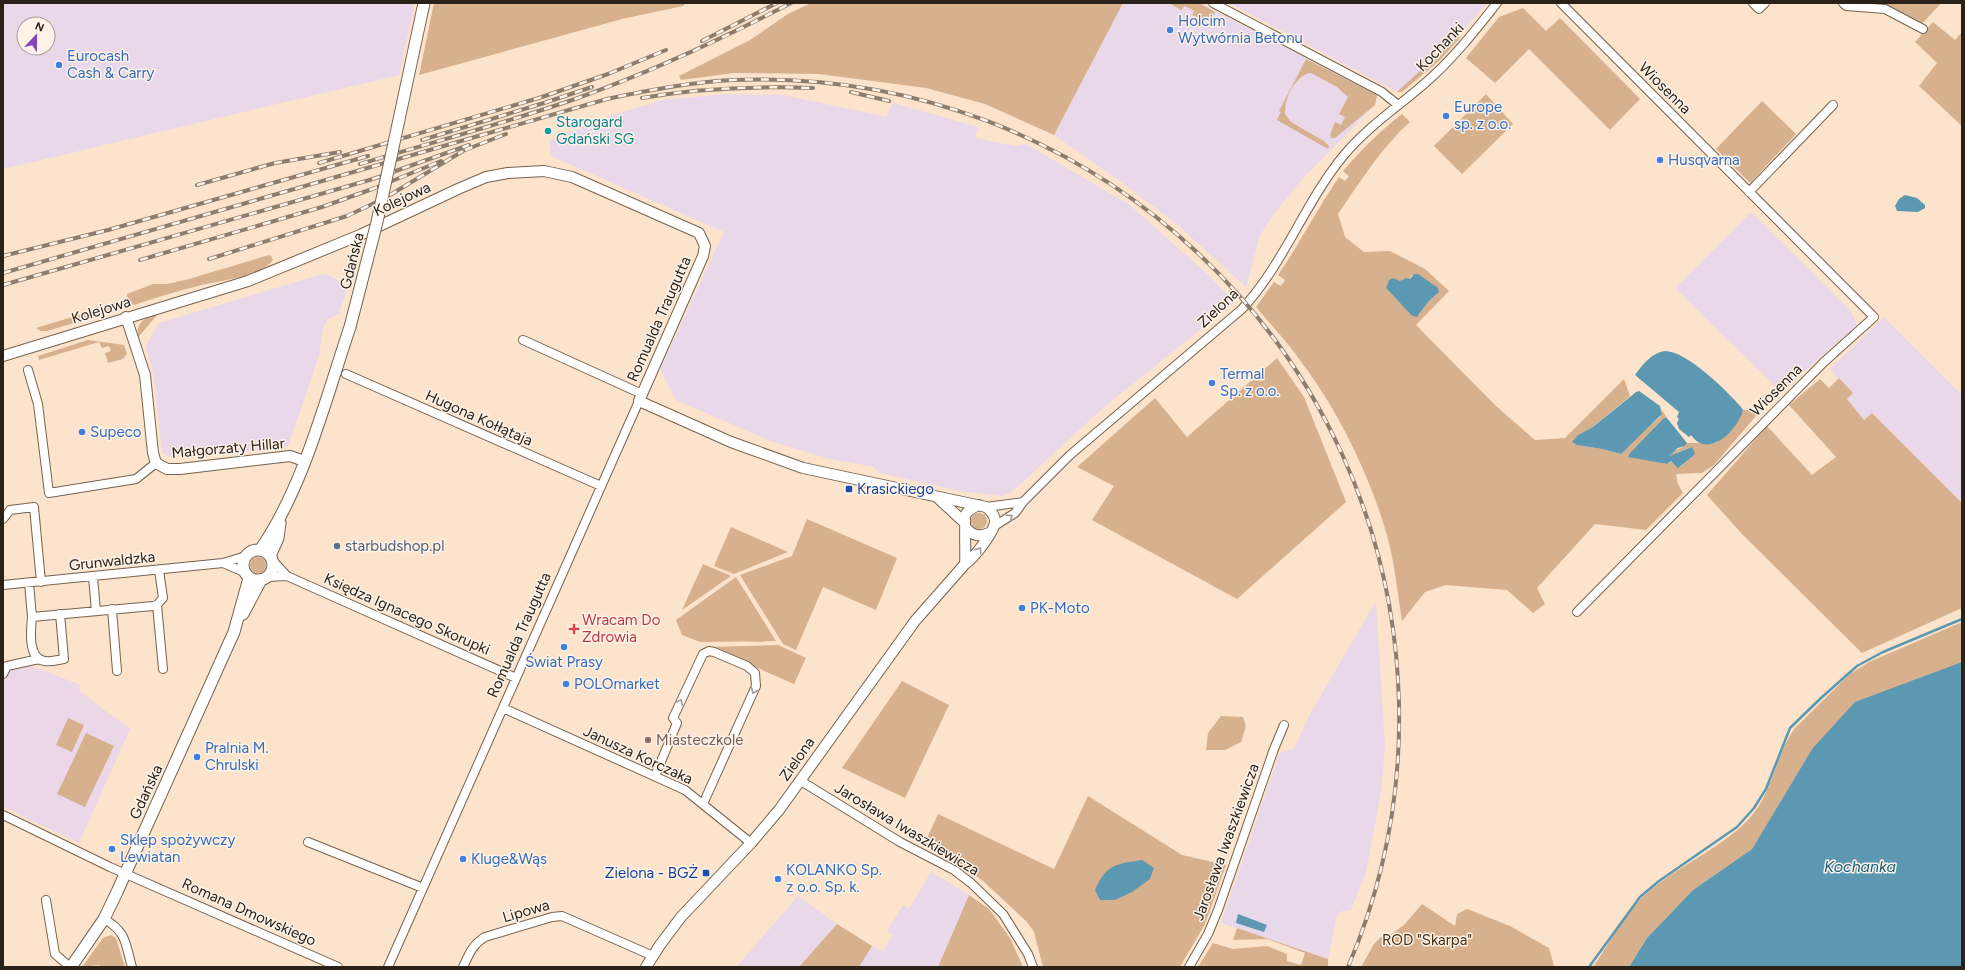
<svg xmlns="http://www.w3.org/2000/svg" width="1965" height="970" font-family="Figtree,sans-serif">
  <style>
    .industrial { fill: #e8d8ea; fill-rule: evenodd }
    .education { fill: #ebd7e7 }
    .green { fill: #d7b18d; fill-rule: evenodd }
    .water { fill: #5c98b1 }
    .lines { fill: none; stroke-linecap: round; stroke-linejoin: round }
    .stream { stroke: #5c98b1; stroke-width: 2.5 }
    .minor-casing { stroke: #77624d; stroke-width: 10 }
    .tertiary-casing { stroke: #77624d; stroke-width: 12 }
    .secondary-casing { stroke: #77624d; stroke-width: 13 }
    .minor { stroke: #fff; stroke-width: 8 }
    .tertiary { stroke: #fff; stroke-width: 10 }
    .secondary { stroke: #fff; stroke-width: 11 }
    .rail-casing { stroke: #8e7d6d; stroke-width: 4 }
    .rail { stroke: #fdf3e9; stroke-width: 2.5; stroke-dasharray: 8; stroke-linecap: butt }
    .secondary-bridge-casing { stroke: #77624d; stroke-width: 13; stroke-linecap: butt }
    .secondary-bridge { stroke: #fff; stroke-width: 11 }
    .oneway { stroke: #9f9b97 }
    .shop-dot { fill: #3f7fe0; stroke: #fdf3e9; stroke-width: 1.5 }
    .culture-dot { fill: #0f9aa8; stroke: #fdf3e9; stroke-width: 1.5 }
    .transit-dot { fill: #1a4fb4; stroke: #fdf3e9; stroke-width: 1.5 }
    .service-dot { fill: #5c6f8a; stroke: #fdf3e9; stroke-width: 1.5 }
    .health-dot { fill: #e0444e; stroke: #fdf3e9; stroke-width: 1.5 }
    .education-dot { fill: #8d6e63; stroke: #fdf3e9; stroke-width: 1.5 }
    .labels { text-anchor: middle; dominant-baseline: central; stroke-width: 3; stroke-linejoin: round; paint-order: stroke }
    .shop-label { font-size: 15px; fill: #366cbe; stroke: #fdf3e9; text-anchor: start }
    .street-label { font-size: 15px; fill: #2a2118; stroke: #fdf3e9 }
    .culture-label { font-size: 15px; fill: #0d838f; stroke: #fdf3e9; text-anchor: start }
    .transit-label { font-size: 15px; fill: #164399; stroke: #fdf3e9; text-anchor: start }
    .service-label { font-size: 15px; fill: #4e5e75; stroke: #fdf3e9; text-anchor: start }
    .health-label { font-size: 15px; fill: #be3a42; stroke: #fdf3e9; text-anchor: start }
    .education-label { font-size: 15px; fill: #785e54; stroke: #fdf3e9; text-anchor: start }
    .park-label { font-size: 15px; fill: #4a2d0d; stroke: #fdf3e9 }
    .water-label { font-size: 16px; font-style: italic; fill: #0f5e79; stroke: #fdf3e9 }
  </style>
  <rect width="100%" height="100%" fill="#fce3cb"/>
  <path class="industrial" d="M3 3H415L399 75 3 169ZM24 24H48V48H24Z
    M1123 3H1200L1377 95 1375 105 1304 177 1276 211 1260 235 1246 287 1180 227 1121 182 1054 135Z
    M1229 3H1487L1448 47 1397 92Z
    M727 94 784 95 886 117 893 103 978 127 975 138 1015 146 1026 144 1130 205 1206 273 1235 302 1104 407 1013 491 1002 496 965 492 879 473 874 467 826 458 771 441 676 400 660 369 724 232 551 156 549 141 612 115 662 100Z
    M1751 212 1851 311 1857 325 1781 392 1675 288Z
    M323 274 333 277 344 287 346 292 339 314 328 319 323 328 319 356 288 446 242 452H234V450L169 457 162 452 154 379 146 346 159 323Z
    M1884 317 1962 395V503L1872 413 1864 420 1847 399 1852 393 1830 369Z
    M1376 601 1385 747 1381 792 1366 872 1351 910 1342 911 1337 915 1328 959 1221 923 1280 752 1294 749 1310 714Z
    M931 872 969 895 938 967H859L872 946 883 951 893 935 887 931 903 905 909 909Z
    M798 896 837 924 799 967 737 966Z"/>
  <path class="education" d="M31 666 81 685 79 691 130 729 79 843 3 807V683L10 668Z"/>
  <path class="green" d="M434 3H686L683 6 622 19 419 75Z
    M811 3H1123L1054 135 985 104 926 88 819 74 734 73 681 80 679 76 750 40 788 14Z
    M1169 3H1199L1215 12 1211 23 1192 15 1194 11 1185 6 1181 10Z
    M1876 3H1941L1923 23Z
    M1523 8 1546 31 1560 18 1640 99 1610 130 1529 49 1495 83 1466 58 1499 17Z
    M1933 22 1955 40 1962 32V126L1919 86 1937 63 1915 42Z
    M1459 35 1460 38 1440 60 1402 92H1397Z
    M1306 59 1377 95 1375 105 1335 138H1331L1330 135 1335 122 1341 125 1345 117 1339 114 1348 97 1337 87 1311 73C1295 75 1284 99 1285 114L1291 122 1325 142 1329 146 1328 149 1277 120 1281 112 1279 111Z
    M1486 94 1513 124 1462 174 1434 146Z
    M1762 101 1796 134 1750 183 1716 149Z
    M1402 114 1410 122C1381 148 1360 182 1338 214L1345 237 1364 252 1390 251 1425 269 1449 291 1416 325 1496 406 1535 440 1565 438 1624 379 1630 396 1593 427 1578 435 1577 445 1602 449 1621 454 1631 442 1660 417 1662 410 1667 418 1630 453 1633 457 1667 464 1671 461 1680 467 1690 458 1692 447 1678 452 1671 457 1669 456C1673 449 1684 449 1687 443H1716L1728 433 1743 410H1761L1714 465 1702 473 1676 474 1678 484 1683 493 1646 530 1595 524 1537 588 1545 604 1533 613 1507 590 1446 585 1425 592 1402 621C1398 595 1395 568 1389 543 1373 482 1340 413 1302 363 1288 343 1271 325 1256 307L1274 282 1281 286 1285 280 1278 275C1300 243 1317 209 1339 177L1345 181 1349 176 1343 171C1361 150 1380 131 1402 114ZM1411 275 1437 294 1429 301 1419 315H1411L1386 288 1389 280 1393 278 1400 282 1404 279H1410Z
    M269 255 271 256 273 260C261 277 218 281 198 286 177 291 155 298 134 305L128 300 127 294 153 284H167L189 279Z
    M112 302 115 303 117 306 114 311 47 331H41L36 328 112 305Z
    M158 314 140 335 138 337C136 321 145 318 158 314Z
    M88 340 124 345 127 354 123 359 108 363 105 353 111 351 109 346 102 348 99 342 39 360 38 356Z
    M1277 358 1304 397 1346 502 1237 599 1092 520 1114 486 1077 467 1155 398 1187 437Z
    M1839 378 1853 393 1847 399 1864 420 1872 413 1962 503V608L1862 653 1742 534 1707 495 1767 426 1812 475 1836 457 1789 405 1820 379 1829 388Z
    M971 521a8 8 0 1 1 16 0a8 8 0 1 1-16 0Z
    M807 519 897 558 876 610 823 587 796 650 783 644 740 575 792 556Z
    M731 527 788 552 734 574 714 566Z
    M250 565a8 8 0 1 1 16 0a8 8 0 1 1-16 0Z
    M703 564 731 576 682 610Z
    M736 577 776 641 700 642 682 635 676 620Z
    M1962 622V662L1931 675 1812 749 1752 849 1693 890 1647 938 1629 967H1593C1609 944 1623 915 1644 896 1675 867 1717 851 1747 821 1774 793 1774 757 1795 728L1850 674 1869 662Z
    M778 645 806 658 794 684 710 647Z
    M902 681 949 705 905 798 842 768Z
    M1221 716 1243 717 1246 726 1241 742 1225 750H1206L1208 733Z
    M68 718 84 725 72 752 56 745Z
    M86 733 114 746 85 807 57 794Z
    M1088 796 1182 855 1226 865 1205 924 1180 967H1043L1034 932 1027 922 983 881 955 861 924 845 938 814 1054 869Z
    M969 895 989 909 1010 938 1023 967H938Z
    M1422 904 1455 926 1457 914 1467 909 1510 926 1549 948 1554 966 1361 967 1374 944 1381 937 1389 936 1404 925Z
    M837 924 872 946 859 967H799Z
    M1237 928 1328 959V967H1198L1213 943 1233 949 1267 946 1287 954V961L1301 965 1305 953 1267 939 1233 940Z
    M111 935 116 938 125 967H101L99 965 82 967 103 938Z"/>
  <path class="water" d="M1905 195 1917 198 1925 205V208L1918 212 1897 211 1895 206 1899 199Z
    M1414 274H1418L1438 288 1439 292 1429 301 1417 317 1411 315 1386 288 1389 280 1393 278 1400 281 1406 278 1410 279Z
    M1664 351C1686 350 1727 391 1741 407L1743 410C1738 430 1708 460 1691 435L1689 437 1679 429 1677 423 1679 419 1677 417 1679 412 1635 375C1642 365 1652 353 1664 351Z
    M1639 391 1660 406 1662 414 1621 454 1602 449 1577 445 1572 442 1578 435 1593 427 1636 392Z
    M1664 418H1667L1687 443 1685 446 1678 448 1669 456 1692 447 1695 453 1693 456 1678 468 1671 461 1667 464 1628 457 1630 453Z
    M1962 662V967H1629L1647 938 1693 890 1752 849 1812 749 1855 702Z
    M1142 860 1154 868 1150 879 1132 892 1115 900H1100L1095 890C1106 865 1115 864 1142 860Z
    M1238 914 1267 925 1264 932 1236 923Z"/>
  <g class="lines">
    <path class="stream" d="M1589 967 1640 897 1659 881 1737 827 1754 808 1766 789 1790 728 1821 698 1857 666 1883 652 1962 619"/>
    <g class="minor-casing">
      <path id="minor" d="M1213 3 1382 92 1398 105
        M1561 3 1874 317 1824 362 1577 612
        M1753 3 1759 9 1765 3
        M1843 3 1846 6 1885 9 1923 29
        M1749 192 1833 105
        M523 340 642 394
        M28 370 38 404 49 493 136 479 156 463
        M346 374 601 486
        M986 507 1023 502
        M3 519 10 510 34 507 41 582
        M993 527 1015 513 1023 502 1070 455 1242 309C1284 264 1305 202 1344 155 1370 124 1404 103 1433 76 1457 54 1477 28 1497 3
        M272 560 287 576 516 678
        M223 563 244 572
        M93 577 96 611
        M268 577 287 576
        M29 583 32 617 153 606 157 605 163 598 159 570
        M3 585 223 563 246 556
        M157 605 163 669
        M112 609 117 671
        M32 617C31 629 27 659 45 661 51 662 58 660 64 659L60 614
        M3 674 7 666 39 659
        M503 708 685 790 751 843
        M655 776 677 723 673 718 703 654 709 651 714 652 747 666 755 673 756 686 703 804
        M801 781 900 842 954 870 971 883 1003 914 1028 954 1033 967
        M3 815 110 867 338 967
        M308 842 423 888
        M46 900 55 954 70 967
        M104 919C127 932 125 943 132 967
        M388 967 639 401
        M463 967C469 954 473 944 485 937L552 917 562 916 653 956
        M1189 967 1208 934 1218 910 1274 749 1284 725"/>
    </g>
    <g class="tertiary-casing">
      <path id="tertiary" d="M126 317 145 375 153 453 156 463 167 469H180L290 456 304 461
        M3 356 248 281 360 235 458 189 486 177 508 173 544 171 572 177 699 233 705 246 703 256 639 401 731 442 803 468 986 507C990 510 994 514 995 520 996 530 974 558 965 564L915 621 779 810 751 843 681 917 660 945 646 967
        M938 498 964 522
        M966 528C973 536 979 537 989 533
        M965 564C966 555 964 517 966 514 969 509 974 507 979 505"/>
    </g>
    <g class="secondary-casing">
      <path id="secondary" d="M243 565a15 15 0 1 1 30 0a15 15 0 1 1-30 0Z
        M260 550C303 489 326 398 350 327
        M270 556 278 538 280 523
        M243 614 261 580
        M71 967 104 919 117 892 234 632 249 578"/>
    </g>
    <use href="#minor" class="minor"/>
    <use href="#tertiary" class="tertiary"/>
    <use href="#secondary" class="secondary"/>
    <g class="rail-casing">
      <path id="rail" d="M702 41 777 3
        M851 92 889 101
        M642 98C699 88 755 86 813 88
        M422 140 544 103 592 87
        M465 150 506 134
        M319 163 542 97 608 74 666 50
        M360 164C433 142 506 123 578 98 651 72 722 39 791 3
        M197 185 275 163 340 152
        M3 256 108 230 368 156
        M209 259 347 216 385 198 463 151
        M140 260 322 207 375 188 441 161
        M3 273 607 99C649 90 691 82 733 80 1091 65 1391 347 1399 704 1401 795 1384 883 1348 967
        M3 285 373 179 469 145"/>
    </g>
    <use href="#rail" class="rail"/>
    <g class="secondary-bridge-casing">
      <path id="secondary-bridge" d="M350 327 377 222 424 3"/>
    </g>
    <use href="#secondary-bridge" class="secondary-bridge"/>
  </g>
  <defs><path id="oneway-chevron" d="M-2-3.5L2.5 0L-2 3.5" fill="none" stroke-width="1.6" stroke-linecap="round" stroke-linejoin="round"/></defs>
  <g class="oneway">
    <use href="#oneway-chevron" transform="translate(1010 517) rotate(-37)"/>
    <use href="#oneway-chevron" transform="translate(979 550) rotate(-55)"/>
    <use href="#oneway-chevron" transform="translate(754 691) rotate(112)"/>
    <use href="#oneway-chevron" transform="translate(680 702) rotate(-66)"/>
  </g>
  <g class="shop-dot">
    <circle cx="1170" cy="30" r="4"/>
    <circle cx="59" cy="65" r="4"/>
    <circle cx="1446" cy="116" r="4"/>
    <circle cx="1660" cy="160" r="4"/>
    <circle cx="1212" cy="383" r="4"/>
    <circle cx="82" cy="432" r="4"/>
    <circle cx="1022" cy="608" r="4"/>
    <circle cx="564" cy="647" r="4"/>
    <circle cx="566" cy="684" r="4"/>
    <circle cx="197" cy="757" r="4"/>
    <circle cx="112" cy="849" r="4"/>
    <circle cx="463" cy="859" r="4"/>
    <circle cx="778" cy="879" r="4"/>
  </g>
  <circle class="culture-dot" cx="548" cy="131" r="4"/>
  <g class="transit-dot">
    <rect x="845" y="485" width="8" height="8" rx="2"/>
    <rect x="702" y="869" width="8" height="8" rx="2"/>
  </g>
  <circle class="service-dot" cx="337" cy="546" r="4"/>
  <path class="health-dot" d="M572 623h4v4h4v4h-4v4h-4v-4h-4v-4h4z"/>
  <circle class="education-dot" cx="648" cy="740" r="4"/>
  <g class="labels">
    <g class="shop-label">
      <text x="1178" y="21">Holcim<tspan x="1178" dy="17">Wytwórnia Betonu</tspan></text>
      <text x="67" y="56">Eurocash<tspan x="67" dy="17">Cash &amp; Carry</tspan></text>
      <text x="1454" y="107">Europe<tspan x="1454" dy="17">sp. z o.o.</tspan></text>
      <text x="1668" y="160">Husqvarna</text>
      <text x="1220" y="374">Termal<tspan x="1220" dy="17">Sp. z o.o.</tspan></text>
      <text x="90" y="432">Supeco</text>
      <text x="1030" y="608">PK-Moto</text>
      <text x="564" y="662" text-anchor="middle">Świat Prasy</text>
      <text x="574" y="684">POLOmarket</text>
      <text x="205" y="748">Pralnia M.<tspan x="205" dy="17">Chrulski</tspan></text>
      <text x="120" y="840">Sklep spożywczy<tspan x="120" dy="17">Lewiatan</tspan></text>
      <text x="471" y="859">Kluge&amp;Wąs</text>
      <text x="786" y="870">KOLANKO Sp.<tspan x="786" dy="17">z o.o. Sp. k.</tspan></text>
    </g>
    <g class="street-label">
      <text transform="translate(1440 47) rotate(-46)">Kochanki</text>
      <text transform="translate(1665 88) rotate(45)">Wiosenna</text>
      <text transform="translate(402 199) rotate(-25)">Kolejowa</text>
      <text transform="translate(352 261) rotate(-76)">Gdańska</text>
      <text transform="translate(1218 308) rotate(-43)">Zielona</text>
      <text transform="translate(101 310) rotate(-17)">Kolejowa</text>
      <text transform="translate(659 319) rotate(-66)">Romualda Traugutta</text>
      <text transform="translate(1776 390) rotate(-45)">Wiosenna</text>
      <text transform="translate(479 418) rotate(24)">Hugona Kołłątaja</text>
      <text transform="translate(228 448) rotate(-5)">Małgorzaty Hillar</text>
      <text transform="translate(112 561) rotate(-6)">Grunwaldzka</text>
      <text transform="translate(407 614) rotate(24)">Księdza Ignacego Skorupki</text>
      <text transform="translate(519 635) rotate(-66)">Romualda Traugutta</text>
      <text transform="translate(638 755) rotate(25)">Janusza Korczaka</text>
      <text transform="translate(797 759) rotate(-55)">Zielona</text>
      <text transform="translate(146 792) rotate(-65)">Gdańska</text>
      <text transform="translate(907 829) rotate(31)">Jarosława Iwaszkiewicza</text>
      <text transform="translate(1226 842) rotate(-70)">Jarosława Iwaszkiewicza</text>
      <text transform="translate(526 911) rotate(-16)">Lipowa</text>
      <text transform="translate(249 912) rotate(24)">Romana Dmowskiego</text>
    </g>
    <g class="culture-label">
      <text x="556" y="122">Starogard<tspan x="556" dy="17">Gdański SG</tspan></text>
    </g>
    <g class="transit-label">
      <text x="857" y="489">Krasickiego</text>
      <text x="698" y="873" text-anchor="end">Zielona - BGŻ</text>
    </g>
    <g class="service-label">
      <text x="345" y="546">starbudshop.pl</text>
    </g>
    <g class="health-label">
      <text x="582" y="620">Wracam Do<tspan x="582" dy="17">Zdrowia</tspan></text>
    </g>
    <g class="education-label">
      <text x="656" y="740">Miasteczkole</text>
    </g>
    <g class="park-label">
      <text x="1427" y="940">ROD "Skarpa"</text>
    </g>
    <g class="water-label">
      <text x="1860" y="866">Kochanka</text>
    </g>
  </g>
  <rect width="1965" height="970" fill="none" stroke="#2a2118" stroke-width="8"/>
  <g transform="translate(36 36) rotate(22)"><circle r="19" fill="#fdf3e9" stroke="#a99f95"/>
  <path d="M0-3L7 15L0 10L-7 15Z" fill="#8546bb"/>
  <text y="-6" font-size="11" font-weight="bold" text-anchor="middle" fill="#2a2118">N</text>
  </g>
</svg>
